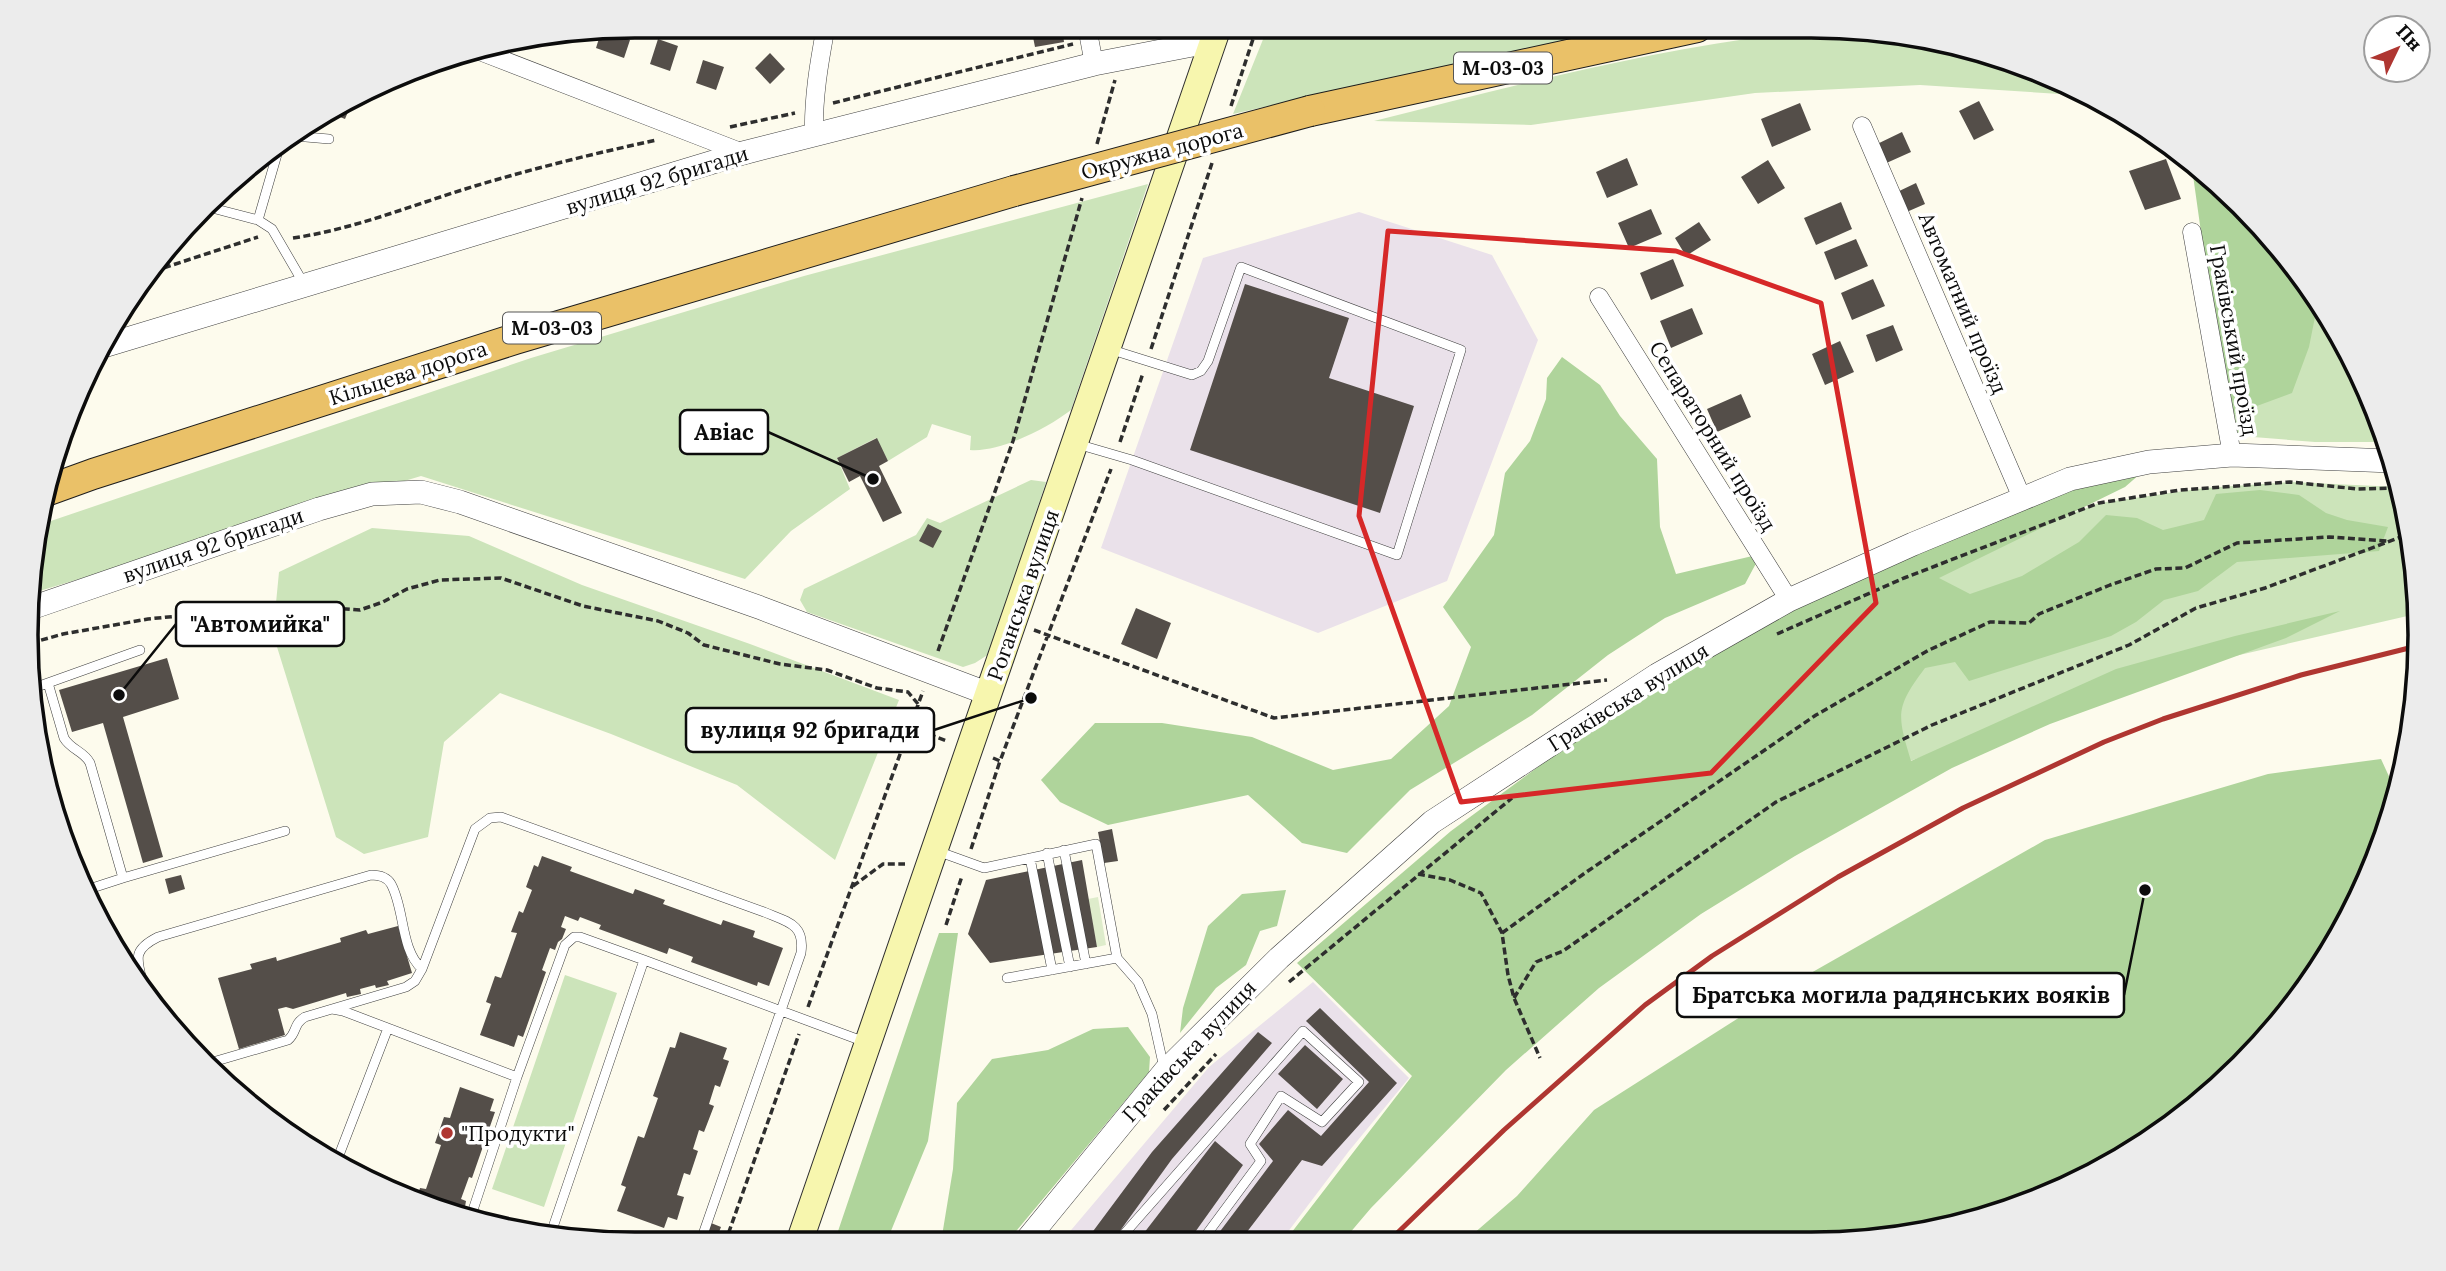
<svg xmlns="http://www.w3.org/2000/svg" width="2446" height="1271" font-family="Lora,serif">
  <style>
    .industrial { fill: #eae1ea }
    .green { fill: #cce4ba }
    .forest { fill: #afd49b }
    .pitch { fill: #deeccb }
    .building { fill: #544e49 }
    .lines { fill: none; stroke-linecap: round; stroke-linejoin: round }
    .service-casing { stroke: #3f3f3f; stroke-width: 10 }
    .minor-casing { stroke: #3f3f3f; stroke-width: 19 }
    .tertiary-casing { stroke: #3f3f3f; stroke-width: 24 }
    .secondary-casing { stroke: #2e2e2e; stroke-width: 28 }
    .trunk-casing { stroke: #1d1d1d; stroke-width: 32 }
    .path { stroke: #2e2e2e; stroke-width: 3.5; stroke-dasharray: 7 3.5; stroke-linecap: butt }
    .service { stroke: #fff; stroke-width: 9 }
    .minor { stroke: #fff; stroke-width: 18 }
    .tertiary { stroke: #fff; stroke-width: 23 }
    .secondary { stroke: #f7f6ae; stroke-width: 26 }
    .trunk { stroke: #eac168; stroke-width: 30 }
    .rail { stroke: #af3631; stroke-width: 5 }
    .trunk-bridge-casing { stroke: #1d1d1d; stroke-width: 32; stroke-linecap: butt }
    .trunk-bridge { stroke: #eac168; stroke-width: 30 }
    .marked { fill: none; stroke: #d62828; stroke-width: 5; stroke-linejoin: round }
    .poi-dot { fill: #af3631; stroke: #fff; stroke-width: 2.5 }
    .labels { text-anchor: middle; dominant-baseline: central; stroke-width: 7; stroke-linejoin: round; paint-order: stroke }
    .shield { fill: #fff; stroke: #555; stroke-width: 2 }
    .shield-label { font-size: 19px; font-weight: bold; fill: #0c0c0c }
    .street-label { font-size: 21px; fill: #0c0c0c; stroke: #fff }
    .poi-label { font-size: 21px; fill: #0c0c0c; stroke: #fff; text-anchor: start }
    .rim { fill: none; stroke: #0c0c0c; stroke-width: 3.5 }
    .leader { fill: none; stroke: #0c0c0c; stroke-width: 2.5 }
    .callout-dot { fill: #0c0c0c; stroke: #fff; stroke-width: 2.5 }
    .callout { fill: #fff; stroke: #0c0c0c; stroke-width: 2.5 }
    .callout-label { font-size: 23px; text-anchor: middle; font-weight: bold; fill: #0c0c0c }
  </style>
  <rect width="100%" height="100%" fill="#fdfbed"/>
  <path class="industrial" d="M1359 212 1492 255 1538 340 1447 581 1318 633 1101 548 1203 258Z
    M1313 982 1409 1078 1349 1151 1281 1241 1061 1242 1209 1067Z"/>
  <path class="green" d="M1268 27H1625L1233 114Z
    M1845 28 1969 47 2080 89 2091 96 1920 85 1755 93 1531 125 1374 121C1529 82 1685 40 1845 28Z
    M1148 184 1071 410C1048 428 999 453 970 450L971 436 932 424 927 437 888 461 876 438 837 458 850 489 791 531 745 579 421 476 36 592 42 524 531 358 804 276Z
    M2316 301 2338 331 2388 442H2315L2228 435 2225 417Z
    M1031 480 1046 482 989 654 975 663 963 667 807 612 800 600 804 589 916 535 927 518 940 523Z
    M2290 482 2398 487 2415 556 2416 614 2157 674 1910 761 1798 625 1950 561 2099 503 2205 488Z
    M372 528 469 536 582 585 750 644 899 700 835 860 737 785 611 734 500 693 444 742 428 837 364 854 336 837 273 634 279 572Z
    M565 975 617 993 544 1207 492 1189Z"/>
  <path class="forest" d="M2191 161 2269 234 2318 302 2309 347 2292 393 2227 417Z
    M1562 357 1600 385 1620 416 1657 459 1660 527 1676 574 1761 554 1745 584 1665 618 1608 655 1532 715 1410 790 1347 853 1302 843 1248 795 1108 825 1060 802 1041 780 1095 723H1162L1252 737 1333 770 1391 759 1449 706 1471 647 1443 607 1494 535 1505 473 1530 441 1546 399 1547 378Z
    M2148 467 2125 487 1939 578 1970 594 2022 576 2079 542 2106 515 2137 518 2163 530 2204 520 2216 494 2260 490 2299 495 2326 513 2347 520 2388 527 2379 551 2237 562 2198 591 2164 600 2136 622 2111 636 1969 681 1955 662 1925 668C1895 708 1897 714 1911 761L2116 669 2235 636 2340 611 2286 638 2050 724 1952 768 1795 856 1701 914 1599 988 1506 1070 1371 1208 1343 1241H1285L1412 1076 1297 963 1451 831 1561 750 1693 664 1818 594 2073 483Z
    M2381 759 2398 796 2357 905 2268 1038 2149 1142 2043 1199 1890 1239 1465 1241 1517 1196 1594 1110 1795 982 2045 840 2268 774Z
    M1286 890 1277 926 1260 931 1246 965 1216 988 1180 1033 1183 1008 1208 926 1242 894Z
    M939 933H958L928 1141 886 1243H834Z
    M1128 1027 1150 1057 1149 1072 1007 1242H941L953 1169 957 1103 992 1059 1048 1050 1093 1029Z"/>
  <path class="pitch" d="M1098 897 1106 945 1097 947 1088 899Z"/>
  <path class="building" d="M881 27H917L883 37Z
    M1031 27H1062L1064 42 1035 47Z
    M606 31 630 40 624 58 596 48 601 32Z
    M658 39 678 46 670 71 650 64Z
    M770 53 785 69 770 84 755 68Z
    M703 60 724 67 716 90 696 83Z
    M1979 101 1994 130 1974 140 1959 111Z
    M1800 103 1811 130 1772 147 1761 119Z
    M350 107 345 119 335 115 345 109Z
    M1902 132 1911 152 1882 165 1873 146Z
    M1627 158 1638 185 1607 198 1596 172Z
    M2166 159 2181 199 2145 210 2129 171Z
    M1768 160 1785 188 1758 204 1741 177Z
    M1916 183 1925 204 1902 214 1893 194Z
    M1841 202 1852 229 1816 245 1804 218Z
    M1651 209 1662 234 1629 248 1618 223Z
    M1699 222 1711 240 1686 256 1675 238Z
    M1856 239 1868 266 1835 280 1824 252Z
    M1673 259 1684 286 1651 300 1640 273Z
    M1873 279 1885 306 1852 320 1841 293Z
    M1245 284 1349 318 1329 378 1414 406 1380 513 1190 450Z
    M1692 308 1703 334 1671 348 1660 321Z
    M1893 325 1903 350 1876 362 1866 335Z
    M1840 341 1854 372 1825 385 1812 354Z
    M1741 394 1751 417 1717 432 1707 409Z
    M877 438 888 461 879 466 902 513 883 522 860 476 849 482 837 458Z
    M928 524 942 531 933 548 919 541Z
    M1136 608 1171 623 1157 659 1121 644Z
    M167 658 179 699 123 717 163 857 143 863 103 723 72 732 59 690Z
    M1112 829 1118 861 1104 863 1098 832Z
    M542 856 572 867 570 871 633 894 635 889 665 900 663 904 721 925 723 920 755 931 753 937 783 948 769 986 758 982 757 986 691 962 693 957 669 948 667 954 599 929 601 925 580 917 578 921 565 916 561 927 566 929 562 939 558 942 555 950 550 948 542 970 546 972 523 1037 518 1035 514 1047 480 1035 491 1004 486 1002 495 976 501 978 517 933 511 932 519 911 523 913 532 890 526 887 534 865 538 867Z
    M1082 860 1097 947 990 963 968 934 986 880Z
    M181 875 185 889 169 894 165 879Z
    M398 926 412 973 387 981 389 985 376 988 375 985 360 989 361 994 347 997 346 993 293 1009 286 1007 278 1009 285 1035 239 1049 218 978 252 969 250 964 276 957 277 961 341 942 340 938 366 930 368 934Z
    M1320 1008 1397 1083 1322 1166 1302 1160 1240 1241 1212 1242 1273 1161 1259 1144 1288 1110 1321 1136 1369 1082 1306 1021Z
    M680 1032 727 1048 723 1059 729 1061 720 1087 715 1085 709 1104 714 1106 704 1132 699 1130 693 1149 698 1151 690 1175 684 1173 677 1195 684 1197 677 1220 668 1217 664 1228 617 1211 626 1187 621 1185 638 1136 644 1138 658 1098 653 1096 670 1047 675 1048Z
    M1258 1032 1272 1043 1172 1159 1112 1242H1085L1152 1152Z
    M1305 1045 1343 1079 1317 1109 1278 1074Z
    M460 1087 494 1099 490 1111 495 1112 472 1178 469 1177 461 1199 466 1201 463 1218 416 1201 420 1188 426 1189 441 1145 435 1143 444 1117 450 1118Z
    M1215 1141 1243 1165 1188 1242H1137Z
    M711 1223 721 1227 715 1242 705 1239Z"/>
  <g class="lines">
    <g class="service-casing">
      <path id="service" d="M294 136 329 139
        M212 208 258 220 272 229 304 284
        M258 220 280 144
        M1077 444 1132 460 1397 555 1461 350 1241 267 1208 361 1201 371 1192 375 1109 349
        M48 683 64 738C71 750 84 751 90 763L123 878 86 890
        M31 689 140 650
        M1064 850 1086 964
        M937 851 984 868 1096 844 1117 958 1138 982 1152 1014 1164 1068
        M1047 853 1070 967
        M1030 858 1052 970
        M123 878 285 831
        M644 960 865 1042
        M1007 978 1117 958
        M142 980C136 957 134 949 158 937L371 875C379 875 387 877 391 884 405 909 400 949 422 969
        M332 1009 343 1011 517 1077 472 1213 475 1223
        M206 1064 288 1040C297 1033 293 1024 305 1017L406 987 415 981 422 969 475 829 490 818 501 817 764 912C788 922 805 924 801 953L700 1243
        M517 1077 565 945 574 937H580L644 960 550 1236
        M336 1163 388 1028
        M1117 1242 1303 1031 1359 1082 1322 1122 1281 1096 1250 1144 1261 1161 1201 1242"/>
    </g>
    <g class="minor-casing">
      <path id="minor" d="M1087 27 1094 64
        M482 52 743 153
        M1862 126 2022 498
        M814 136C813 98 819 63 826 26
        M2192 232 2232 455
        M1599 297 1789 600"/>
    </g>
    <g class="tertiary-casing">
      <path id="tertiary" d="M107 345 743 153 1094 64 1213 41
        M34 607 319 509 372 494 421 492 460 502 761 608 989 694
        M1025 1242 1165 1071 1279 958 1432 822 1657 675 1789 600 1913 544 2070 479 2149 462 2232 455 2392 461"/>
    </g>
    <g class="secondary-casing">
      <path id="secondary" d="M799 1243 1218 27"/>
    </g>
    <g class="trunk-casing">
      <path id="trunk" d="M1310 111 1697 27
        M46 491 93 474 515 339 1014 191"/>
    </g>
    <path class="path" d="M1108 35 1122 32 1123 27
      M833 103 1073 44
      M1231 106 1255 33 1291 27
      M730 127 795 113
      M1097 144 1115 80
      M293 238C355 229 415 204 475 186 535 168 596 153 657 140
      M154 271 258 237
      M1151 349 1212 163
      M1120 442 1143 373
      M1034 630 1274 718 1607 680
      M1777 634 1904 578 2099 503 2180 490 2290 482 2358 489 2399 488
      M31 643 63 634 148 619 239 610 309 606 360 610 383 602 407 589 440 580 501 578 583 606 658 621 688 633 704 645 780 664 827 670 877 688 908 692 918 704
      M938 651 1013 441 1082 198
      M909 727 947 741
      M993 758 1000 761 1111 469
      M971 849 1000 761
      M1418 874 1450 880 1481 893 1502 933 1508 975 1514 998 1540 1058
      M853 886 883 864H905
      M946 925 962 876
      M1502 933 1585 873 1816 715 1929 650 1990 622 2029 623 2039 614 2110 585 2156 569 2185 568 2237 543 2329 537 2387 541
      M1289 982 1512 798
      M1514 998 1536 962 1563 951 1776 802 1932 725 2129 645 2196 608 2265 588 2409 534
      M808 1007 923 691
      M1164 1110 1216 1054
      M725 1243 799 1034"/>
    <use href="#service" class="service"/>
    <use href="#minor" class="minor"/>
    <use href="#tertiary" class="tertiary"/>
    <use href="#secondary" class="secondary"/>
    <use href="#trunk" class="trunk"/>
    <path class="rail" d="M1389 1241 1504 1130 1645 1005 1712 956 1838 877 1963 808 2104 742 2163 719 2301 675 2417 646"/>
    <g class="trunk-bridge-casing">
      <path id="trunk-bridge" d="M1014 191 1310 111"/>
    </g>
    <use href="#trunk-bridge" class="trunk-bridge"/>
  </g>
  <path class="marked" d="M1388 231 1676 251 1821 303 1876 603 1711 773 1461 802 1359 516Z"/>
  <circle class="poi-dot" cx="447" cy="1133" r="7"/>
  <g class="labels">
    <g class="shield">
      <rect x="1454" y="52.5" width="98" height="31" rx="5"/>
      <rect x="503" y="312.5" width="98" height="31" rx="5"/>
    </g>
    <g class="shield-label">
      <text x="1503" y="68">М-03-03</text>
      <text x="552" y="328">М-03-03</text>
    </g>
    <g class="street-label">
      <text transform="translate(1162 151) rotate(-15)">Окружна дорога</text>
      <text transform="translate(657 180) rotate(-17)">вулиця 92 бригади</text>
      <text transform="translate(1963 303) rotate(67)">Автоматний проїзд</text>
      <text transform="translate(2234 340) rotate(80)">Граківський проїзд</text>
      <text transform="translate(408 373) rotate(-18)">Кільцева дорога</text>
      <text transform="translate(1713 436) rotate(58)">Сепараторний проїзд</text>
      <text transform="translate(213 545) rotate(-19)">вулиця 92 бригади</text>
      <text transform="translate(1023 595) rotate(-71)">Роганська вулиця</text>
      <text transform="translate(1628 697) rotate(-32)">Граківська вулиця</text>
      <text transform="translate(1189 1051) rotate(-47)">Граківська вулиця</text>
    </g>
    <g class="poi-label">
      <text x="461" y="1133">"Продукти"</text>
    </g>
  </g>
  <path d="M0 0H2446V1271H0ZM635 38H1811A597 597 0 0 1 2408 635V635A597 597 0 0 1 1811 1232H635A597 597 0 0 1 38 635V635A597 597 0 0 1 635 38Z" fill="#ececec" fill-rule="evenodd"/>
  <path class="rim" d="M635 38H1811A597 597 0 0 1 2408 635V635A597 597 0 0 1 1811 1232H635A597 597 0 0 1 38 635V635A597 597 0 0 1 635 38Z"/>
  <path class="leader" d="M873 479L768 432M119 695L176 624M1031 698L934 730M2145 890L2124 995"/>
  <g class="callout-dot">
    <circle cx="873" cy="479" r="7"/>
    <circle cx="119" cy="695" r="7"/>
    <circle cx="1031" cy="698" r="7"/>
    <circle cx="2145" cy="890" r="7"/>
  </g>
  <g class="callout">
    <rect x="680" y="410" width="88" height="44" rx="7"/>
    <rect x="176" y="602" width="168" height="44" rx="7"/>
    <rect x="686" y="708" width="248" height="44" rx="7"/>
    <rect x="1677" y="973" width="447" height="44" rx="7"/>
  </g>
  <g class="callout-label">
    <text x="724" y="440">Авіас</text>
    <text x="260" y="632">"Автомийка"</text>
    <text x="810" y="738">вулиця 92 бригади</text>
    <text x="1901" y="1003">Братська могила радянських вояків</text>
  </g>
  <g transform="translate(2397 49) rotate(47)"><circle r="33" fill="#ffffff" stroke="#9e9e9e" stroke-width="2"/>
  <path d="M0-5L12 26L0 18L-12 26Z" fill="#af3631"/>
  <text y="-10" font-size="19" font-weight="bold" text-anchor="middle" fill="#0c0c0c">Пн</text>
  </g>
</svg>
